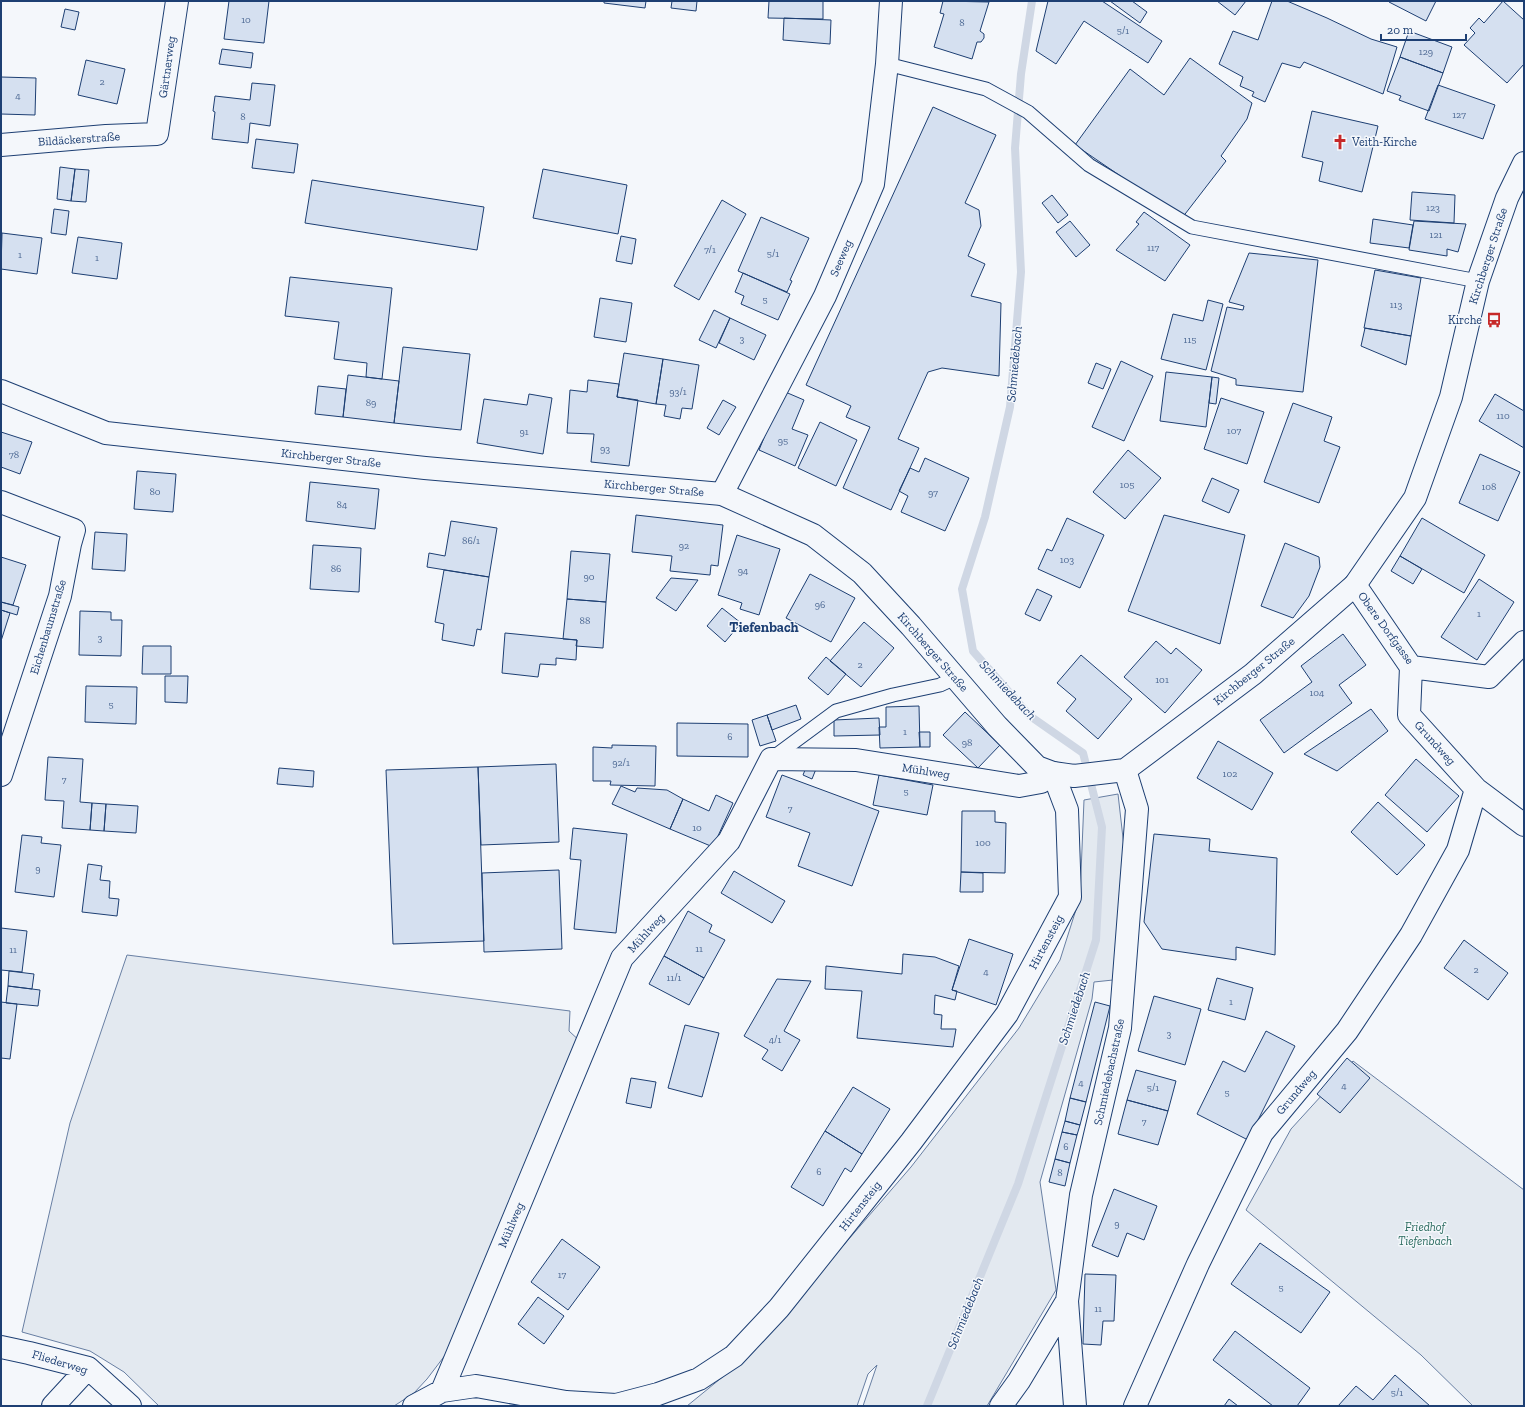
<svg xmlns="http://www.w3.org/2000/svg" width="1525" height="1407" font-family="'Zilla Slab',serif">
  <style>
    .green { fill: #e3e9f0; stroke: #687fa3 }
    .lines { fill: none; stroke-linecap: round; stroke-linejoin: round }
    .stream { stroke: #cfd7e4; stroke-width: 8 }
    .building { fill: #d5e0f0; stroke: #1d3f73 }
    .lane-casing { stroke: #1d3f73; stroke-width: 15 }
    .street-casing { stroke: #1d3f73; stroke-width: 24 }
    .secondary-casing { stroke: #1d3f73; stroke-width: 24 }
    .lane { stroke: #f4f7fb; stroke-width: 13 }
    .street { stroke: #f4f7fb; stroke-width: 22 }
    .secondary { stroke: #f4f7fb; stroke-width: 22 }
    .labels { text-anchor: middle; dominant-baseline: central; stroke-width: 3; stroke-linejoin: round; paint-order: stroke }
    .number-label { font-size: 10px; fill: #4b6792 }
    .street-label { font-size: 12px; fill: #1d3f73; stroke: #f4f7fb }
    .poi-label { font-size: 12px; fill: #1d3f73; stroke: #f4f7fb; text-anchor: start }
    .park-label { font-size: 12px; font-style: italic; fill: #2c6c60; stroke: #f4f7fb }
    .water-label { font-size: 13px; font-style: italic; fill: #1d3f73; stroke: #f4f7fb }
    .quarter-label { font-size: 14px; font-weight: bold; fill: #1d3f73; stroke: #f4f7fb }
  </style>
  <rect width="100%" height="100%" fill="#f4f7fb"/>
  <path class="green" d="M1118 794 1128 882 1113 980 1094 982 1092 999 1040 1182 1056 1290 987 1406H863L877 1365 868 1374 857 1406H687L747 1357 911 1167 1019 1028 1060 960 1080 897 1084 800Z
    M127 955 570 1011 569 1031 582 1043 449 1350 427 1379 414 1393 394 1406H159L124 1372 90 1351 22 1332 70 1123Z
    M1353 1061 1524 1190V1406H1473L1421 1355 1246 1210 1291 1129Z"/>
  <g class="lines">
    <path class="stream" d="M927 1406 1018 1184 1096 940 1102 827 1083 753 1030 716 973 651 962 589 985 517 1010 407 1021 272 1015 148 1021 74 1032 1"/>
  </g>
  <path class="building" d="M229 1H269L264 43 224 39Z
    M604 1H646L645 8 604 3Z
    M672 1H697L696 11 671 8Z
    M769 1H823V19L768 18Z
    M943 1 989 2 980 31 984 34V38L981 42H977L972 59 934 47 944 14 940 13Z
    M1048 1H1102L1162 41 1148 63 1084 21 1056 64 1036 51Z
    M1110 1H1132L1147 12 1140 23Z
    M1217 1H1246L1235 15Z
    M1272 1H1287L1327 18 1371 39 1397 47 1383 94 1304 62 1300 68 1282 63 1265 102 1252 96 1254 92 1240 86 1243 77 1219 64 1233 31 1258 40Z
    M1389 1H1436L1426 21 1389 2Z
    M1503 1 1524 20V64L1507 83 1464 45 1475 33 1470 28 1479 18 1484 23Z
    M65 9 79 12 75 30 61 27Z
    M784 18 831 20 830 44 783 40Z
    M1409 31 1452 47 1443 73 1400 57Z
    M222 49 253 53 251 68 219 64Z
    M1400 57 1443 73 1429 111 1399 100 1401 96 1387 91Z
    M1190 58 1252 103 1247 119 1221 156 1226 161 1182 218 1075 145 1130 69 1164 95Z
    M86 60 125 69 117 104 78 95Z
    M1 77 36 78 35 115 1 114Z
    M252 83 275 85 270 126 250 123 248 143 212 139 215 112 213 111 215 96 250 100Z
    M1438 85 1495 105 1483 139 1425 119Z
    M933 107 996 135 965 203 979 210 981 226 968 256 985 264 971 296 1001 303 999 376 942 368 928 372 898 439 919 448 891 510 843 488 870 427 846 417 851 406 806 385Z
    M1312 111 1378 126 1362 192 1319 181 1323 162 1302 157Z
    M256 139 298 144 294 173 252 168Z
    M60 167 75 169 71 201 57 199Z
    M75 169 89 170 86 202 71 201Z
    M543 169 627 185 618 234 533 218Z
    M312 180 484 207 477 250 305 223Z
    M1412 192 1455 195 1454 223 1410 220Z
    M1052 195 1068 215 1058 223 1042 203Z
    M722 200 746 214 699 300 674 286Z
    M54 209 69 211 66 235 51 233Z
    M1144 212 1190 245 1165 281 1116 250 1139 224 1136 222Z
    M761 217 809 238 790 280 792 281 787 292 738 271Z
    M1373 219 1413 225 1409 248 1370 243Z
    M1070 221 1090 245 1076 257 1056 232Z
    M1414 221 1466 224 1458 252 1447 249V256L1409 250Z
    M2 233 42 238 37 274 1 269Z
    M621 236 636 239 632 264 616 261Z
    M78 237 122 243 117 279 72 273Z
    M1249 253 1318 260 1303 392 1236 385V379L1211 371 1227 307 1243 310 1244 306 1229 302Z
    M1375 270 1421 278 1411 336 1364 328Z
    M743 273 790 294 778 320 741 304 744 296 735 292Z
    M290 277 392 288 382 379 366 377 367 363 334 359 339 322 285 316Z
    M600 298 632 303 626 342 594 337Z
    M1208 300 1223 304 1206 370 1161 359 1173 314 1203 321Z
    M714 310 730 318 716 348 699 340Z
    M730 318 766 335 754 360 719 343Z
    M1365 328 1411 336 1406 365 1361 346Z
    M403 347 470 354 461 430 394 423Z
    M624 353 663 359 656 404 617 397Z
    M663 359 699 365 692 409 682 408 680 419 664 416 666 405 656 404Z
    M1121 361 1153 376 1124 441 1092 427Z
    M1096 363 1111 369 1103 389 1088 383Z
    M1166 372 1212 377 1206 427 1160 421Z
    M348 375 399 381 394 423 343 417Z
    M1212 377 1219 378 1216 404 1209 403Z
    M588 380 619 384 617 397 638 400 629 466 591 462 594 434 567 433 570 390 587 392Z
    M318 386 346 389 343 417 315 414Z
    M783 391 804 400 792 429 808 435 795 466 759 450Z
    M529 394 552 398 543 454 477 443 484 399 527 405Z
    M1495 394 1524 411V448L1479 421Z
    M1221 398 1264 412 1247 464 1204 449Z
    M723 400 736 407 719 435 707 428Z
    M1293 403 1332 417 1324 441 1340 447 1319 503 1264 482Z
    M820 422 857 440 836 486 798 468Z
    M1 432 32 442 20 474 1 467Z
    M1128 450 1161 478 1125 519 1093 492Z
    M1480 454 1520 472 1498 521 1459 503Z
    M925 458 969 478 945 531 901 512 908 496 899 491 910 468 919 472Z
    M137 471 176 474 173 512 134 509Z
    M1212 478 1239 490 1229 513 1202 501Z
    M310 482 379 489 375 529 306 521Z
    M636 515 723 525 718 566 711 565 710 575 670 571 672 556 632 552Z
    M1164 515 1245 535 1220 644 1128 611Z
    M1067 518 1104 535 1080 588 1038 569 1047 549 1052 551Z
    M1422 518 1485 555 1464 593 1400 556Z
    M451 521 497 528 489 577 427 567 429 553 445 556Z
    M95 532 127 534 125 571 92 569Z
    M737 535 780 549 759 615 740 609 742 603 718 595Z
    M1285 543 1319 557 1320 567 1309 596 1293 618 1261 606Z
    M313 545 361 548 359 592 310 589Z
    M571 551 610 554 606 602 567 599Z
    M1400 556 1422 569 1413 584 1391 571Z
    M1 557 26 565 13 605 1 602Z
    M444 570 489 577 481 630 477 629 474 646 442 640 444 624 435 622Z
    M810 574 855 598 831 642 786 618Z
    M671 578 698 580 676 611 656 598Z
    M1479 579 1514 602 1477 660 1441 637Z
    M1037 589 1052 596 1040 621 1025 614Z
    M567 599 606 602 603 648 576 646 577 640 563 639Z
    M1 602 19 607 17 615 1 610Z
    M722 608 741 623 725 642 707 626Z
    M1 610 10 613 1 641Z
    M80 611 111 612V620H122L121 656 79 655Z
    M864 622 894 648 861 687 830 661Z
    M505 633 577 640 576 660 556 658V665L540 664 538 677 502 673Z
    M1343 634 1366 665 1339 685 1352 703 1284 753 1260 720 1312 682 1301 666Z
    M1156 641 1171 654 1176 648 1202 670 1165 713 1124 677Z
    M143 646H171V674H142Z
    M1081 655 1132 699 1098 739 1066 711 1076 699 1057 683Z
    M826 657 846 674 828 695 808 678Z
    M165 676H188L187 703 165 702Z
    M86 686 137 687 136 724 85 722Z
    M796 705 801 719 772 730 767 715Z
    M919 706 920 747 880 748 879 727H886V707Z
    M1371 709 1388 731 1337 771 1304 754Z
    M965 712 1000 745 978 768 943 735Z
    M767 715 776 741 760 746 752 720Z
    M879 718 880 735 834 736V720Z
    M677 723 748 724V757L677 756Z
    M919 732H930V747H920Z
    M1218 741 1273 773 1252 810 1197 778Z
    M612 745 656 746 655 786 610 785 611 781H593V747L612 748Z
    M48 757 83 759 80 802 92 803 90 830 62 828 64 801 45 800Z
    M1416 759 1459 796 1427 832 1385 795Z
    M556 764 559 842 481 845 478 767Z
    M807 765 816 769 812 779 803 775Z
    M478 767 484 941 393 944 386 770Z
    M279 768 314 771 313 787 277 784Z
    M782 775 879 811 852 886 798 866 810 833 766 817Z
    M879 775 933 785 927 815 873 805Z
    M621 786 635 792 637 788 667 790 683 799 670 829 612 804Z
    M716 795 733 803 713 847 670 829 683 799 709 811Z
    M1378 802 1425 845 1397 875 1351 832Z
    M92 803 106 804 104 831 90 830Z
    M106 804 138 806 136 833 104 831Z
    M962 811H995V822L1006 823 1005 873 961 872Z
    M573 828 627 834 616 933 574 929 581 860 570 859Z
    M1154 834 1210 839 1209 851 1277 858 1275 955 1236 947V960L1162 949 1144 922Z
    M22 835 42 837 41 843 61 845 54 897 15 892Z
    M88 864 102 866 100 880 110 881 109 898 119 899 117 916 82 912Z
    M559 870 562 949 484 952 482 873Z
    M734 871 785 901 772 923 721 893Z
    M961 872 983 873V892H960Z
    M688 911 712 925 709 932 725 940 704 978 664 956Z
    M1 928 27 931 22 972 1 970Z
    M969 939 1013 954 996 1005 952 990Z
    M1464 940 1508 973 1488 1000 1444 968Z
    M903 954 935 957 959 966 952 990 957 991 955 1000 935 995 934 1014 942 1015 941 1029H956L953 1047 857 1038 862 991 825 989 826 966 902 974Z
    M664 956 704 978 689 1005 649 984Z
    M9 971 34 974 32 989 8 986Z
    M1217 978 1253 988 1245 1020 1208 1010Z
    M777 979 811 981 784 1031 800 1040 782 1071 762 1059 768 1050 744 1036Z
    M8 986 40 990 38 1006 6 1003Z
    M1154 996 1201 1009 1185 1065 1138 1051Z
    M1 1002 17 1004 10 1059 1 1058Z
    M1095 1002 1110 1006 1086 1102 1070 1098Z
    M685 1025 719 1033 702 1097 668 1088Z
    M1266 1031 1295 1046 1248 1140 1197 1114 1223 1061 1245 1072Z
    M1347 1058 1370 1078 1340 1113 1317 1094Z
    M1136 1070 1176 1081 1168 1111 1127 1100Z
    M631 1078 656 1082 651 1108 626 1103Z
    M853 1087 890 1109 862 1154 825 1131Z
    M1070 1098 1086 1102 1080 1125 1065 1121Z
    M1127 1100 1168 1111 1158 1145 1118 1134Z
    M1065 1121 1080 1125 1077 1135 1062 1132Z
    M825 1131 862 1154 851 1172 845 1168 823 1206 791 1187Z
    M1062 1132 1077 1135 1070 1163 1055 1159Z
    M1055 1159 1070 1163 1065 1186 1049 1182Z
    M1114 1189 1157 1206 1144 1240 1127 1233 1118 1257 1092 1246Z
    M562 1239 600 1267 568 1310 531 1282Z
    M1260 1243 1330 1292 1301 1333 1231 1284Z
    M1085 1274 1116 1275 1114 1321H1103L1101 1345 1083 1344Z
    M538 1297 564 1316 544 1344 518 1324Z
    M1235 1331 1310 1388 1297 1406H1273L1213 1360Z
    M1395 1375 1430 1406H1338L1356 1386 1373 1400Z
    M1229 1399 1238 1406H1224Z"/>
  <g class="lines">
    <g class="lane-casing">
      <path id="lane" d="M887 64 986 89 1028 112 1089 165 1192 227 1478 281
        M771 759 836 711 893 695 940 685 955 678"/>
    </g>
    <g class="street-casing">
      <path id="street" d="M1 145 106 136 157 134 177 1
        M722 494 825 296 873 184 887 64 891 1
        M1 502 74 530 70 544 60 596 1 775
        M1355 585 1411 667 1489 677 1524 642
        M1476 789 1524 825
        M1067 1301 1075 1406
        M1 1347 29 1353 88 1368 130 1406
        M53 1406 88 1368
        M414 1406 442 1391 476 1386 566 1402 616 1405 658 1394 699 1379 734 1356 779 1308 911 1142 1007 1014 1070 897 1067 810 1053 773 1041 782 1019 786 856 760 771 759 729 841 622 958 442 1391
        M1001 1406 1019 1381 1067 1301 1081 1195 1120 1028 1137 809 1125 770
        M1135 1406 1198 1264 1262 1133 1347 1031 1411 935 1458 850 1476 789 1409 715 1411 667"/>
    </g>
    <g class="secondary-casing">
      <path id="secondary" d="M1 391 106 433 425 468 722 494 813 535 862 573 911 626 997 726 1037 767 1053 773 1074 776 1125 770 1253 674 1355 585 1415 498 1451 397 1478 281 1507 198 1524 163"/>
    </g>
    <use href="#lane" class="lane"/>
    <use href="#street" class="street"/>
    <use href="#secondary" class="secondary"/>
  </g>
  <defs>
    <g id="church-bare" transform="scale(1.2)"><path d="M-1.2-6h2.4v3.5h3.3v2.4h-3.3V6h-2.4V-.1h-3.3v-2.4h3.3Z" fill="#c62828" stroke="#f4f7fb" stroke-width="2.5" paint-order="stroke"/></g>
    <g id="bus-bare" transform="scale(1.2)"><path d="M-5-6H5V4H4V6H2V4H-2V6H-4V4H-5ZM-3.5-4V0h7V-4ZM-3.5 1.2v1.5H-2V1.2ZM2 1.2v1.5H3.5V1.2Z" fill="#c62828" stroke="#f4f7fb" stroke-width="2.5" paint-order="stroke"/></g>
  </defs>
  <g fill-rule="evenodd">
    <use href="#church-bare" x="1340" y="142"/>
    <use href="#bus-bare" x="1494" y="320"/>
  </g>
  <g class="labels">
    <g class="number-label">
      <text x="246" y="20">10</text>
      <text x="962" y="23">8</text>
      <text x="1123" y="31">5/1</text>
      <text x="1426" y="52">129</text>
      <text x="102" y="82">2</text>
      <text x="18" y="96">4</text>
      <text x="1459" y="115">127</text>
      <text x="243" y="117">8</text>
      <text x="1433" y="208">123</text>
      <text x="1436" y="235">121</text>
      <text x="1153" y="248">117</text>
      <text x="710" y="250">7/1</text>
      <text x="773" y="254">5/1</text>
      <text x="20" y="255">1</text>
      <text x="97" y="258">1</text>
      <text x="765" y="300">5</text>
      <text x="1396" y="305">113</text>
      <text x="742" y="339">3</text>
      <text x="1190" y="340">115</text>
      <text x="678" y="392">93/1</text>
      <text x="371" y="403">89</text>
      <text x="1503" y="416">110</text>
      <text x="1234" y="431">107</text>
      <text x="524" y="432">91</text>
      <text x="783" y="441">95</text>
      <text x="605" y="449">93</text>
      <text x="14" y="455">78</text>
      <text x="1127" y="485">105</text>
      <text x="1489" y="487">108</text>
      <text x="155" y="492">80</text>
      <text x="933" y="493">97</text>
      <text x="342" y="505">84</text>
      <text x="471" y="541">86/1</text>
      <text x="684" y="546">92</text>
      <text x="1067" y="560">103</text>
      <text x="336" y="569">86</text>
      <text x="743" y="571">94</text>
      <text x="589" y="577">90</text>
      <text x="820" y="605">96</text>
      <text x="1479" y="614">1</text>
      <text x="585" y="621">88</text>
      <text x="100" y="638">3</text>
      <text x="860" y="665">2</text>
      <text x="1162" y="680">101</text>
      <text x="1317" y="693">104</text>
      <text x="111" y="705">5</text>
      <text x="905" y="732">1</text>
      <text x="730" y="737">6</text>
      <text x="967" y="743">98</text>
      <text x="621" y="763">92/1</text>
      <text x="1230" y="774">102</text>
      <text x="64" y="780">7</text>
      <text x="906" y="792">5</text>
      <text x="790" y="809">7</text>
      <text x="697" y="828">10</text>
      <text x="983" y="843">100</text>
      <text x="38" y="869">9</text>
      <text x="699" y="949">11</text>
      <text x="13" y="950">11</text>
      <text x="1476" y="970">2</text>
      <text x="986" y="972">4</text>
      <text x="674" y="978">11/1</text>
      <text x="1231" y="1002">1</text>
      <text x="1169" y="1034">3</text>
      <text x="775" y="1040">4/1</text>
      <text x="1081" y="1083">4</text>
      <text x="1344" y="1086">4</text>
      <text x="1153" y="1088">5/1</text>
      <text x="1227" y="1093">5</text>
      <text x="1144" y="1122">7</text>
      <text x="1066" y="1147">6</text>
      <text x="819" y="1172">6</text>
      <text x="1060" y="1173">8</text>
      <text x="1117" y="1224">9</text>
      <text x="562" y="1275">17</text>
      <text x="1281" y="1288">5</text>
      <text x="1098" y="1309">11</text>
      <text x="1397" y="1393">5/1</text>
    </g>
    <g class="street-label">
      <text transform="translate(167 67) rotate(-82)">Gärtnerweg</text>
      <text transform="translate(79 139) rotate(-4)">Bildäckerstraße</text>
      <text transform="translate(1488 256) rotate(-72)">Kirchberger Straße</text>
      <text transform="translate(841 258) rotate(-67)">Seeweg</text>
      <text transform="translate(331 458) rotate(6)">Kirchberger Straße</text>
      <text transform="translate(654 488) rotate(5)">Kirchberger Straße</text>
      <text transform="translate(48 627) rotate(-73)">Eichenbaumstraße</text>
      <text transform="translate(1386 628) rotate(54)">Obere Dorfgasse</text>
      <text transform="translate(933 652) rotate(49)">Kirchberger Straße</text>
      <text transform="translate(1254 671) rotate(-39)">Kirchberger Straße</text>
      <text transform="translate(1435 743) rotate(48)">Grundweg</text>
      <text transform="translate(926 771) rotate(9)">Mühlweg</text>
      <text transform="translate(646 933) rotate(-48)">Mühlweg</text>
      <text transform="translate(1046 942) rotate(-62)">Hirtensteig</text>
      <text transform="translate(1109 1072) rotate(-78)">Schmiedebachstraße</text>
      <text transform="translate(1296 1092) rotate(-50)">Grundweg</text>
      <text transform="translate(860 1206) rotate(-52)">Hirtensteig</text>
      <text transform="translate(511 1225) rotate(-67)">Mühlweg</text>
      <text transform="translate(60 1362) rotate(17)">Fliederweg</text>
    </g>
    <g class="poi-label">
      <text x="1352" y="142">Veith-Kirche</text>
      <text x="1482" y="320" text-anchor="end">Kirche</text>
    </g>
    <g class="park-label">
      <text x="1425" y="1227">Friedhof<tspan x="1425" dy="14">Tiefenbach</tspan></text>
    </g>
    <g class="water-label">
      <text transform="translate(1014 364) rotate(-85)">Schmiedebach</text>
      <text transform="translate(1008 690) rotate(47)">Schmiedebach</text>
      <text transform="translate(1074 1008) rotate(-72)">Schmiedebach</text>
      <text transform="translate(965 1313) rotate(-68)">Schmiedebach</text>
    </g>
    <g class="quarter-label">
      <text x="764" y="627">Tiefenbach</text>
    </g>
  </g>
  <rect width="1525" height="1407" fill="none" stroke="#1d3f73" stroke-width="4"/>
  <path d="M1381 34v6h85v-6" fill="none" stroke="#1d3f73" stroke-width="2"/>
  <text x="1387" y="34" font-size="12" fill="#1d3f73" stroke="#f4f7fb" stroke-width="3" paint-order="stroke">20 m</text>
</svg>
